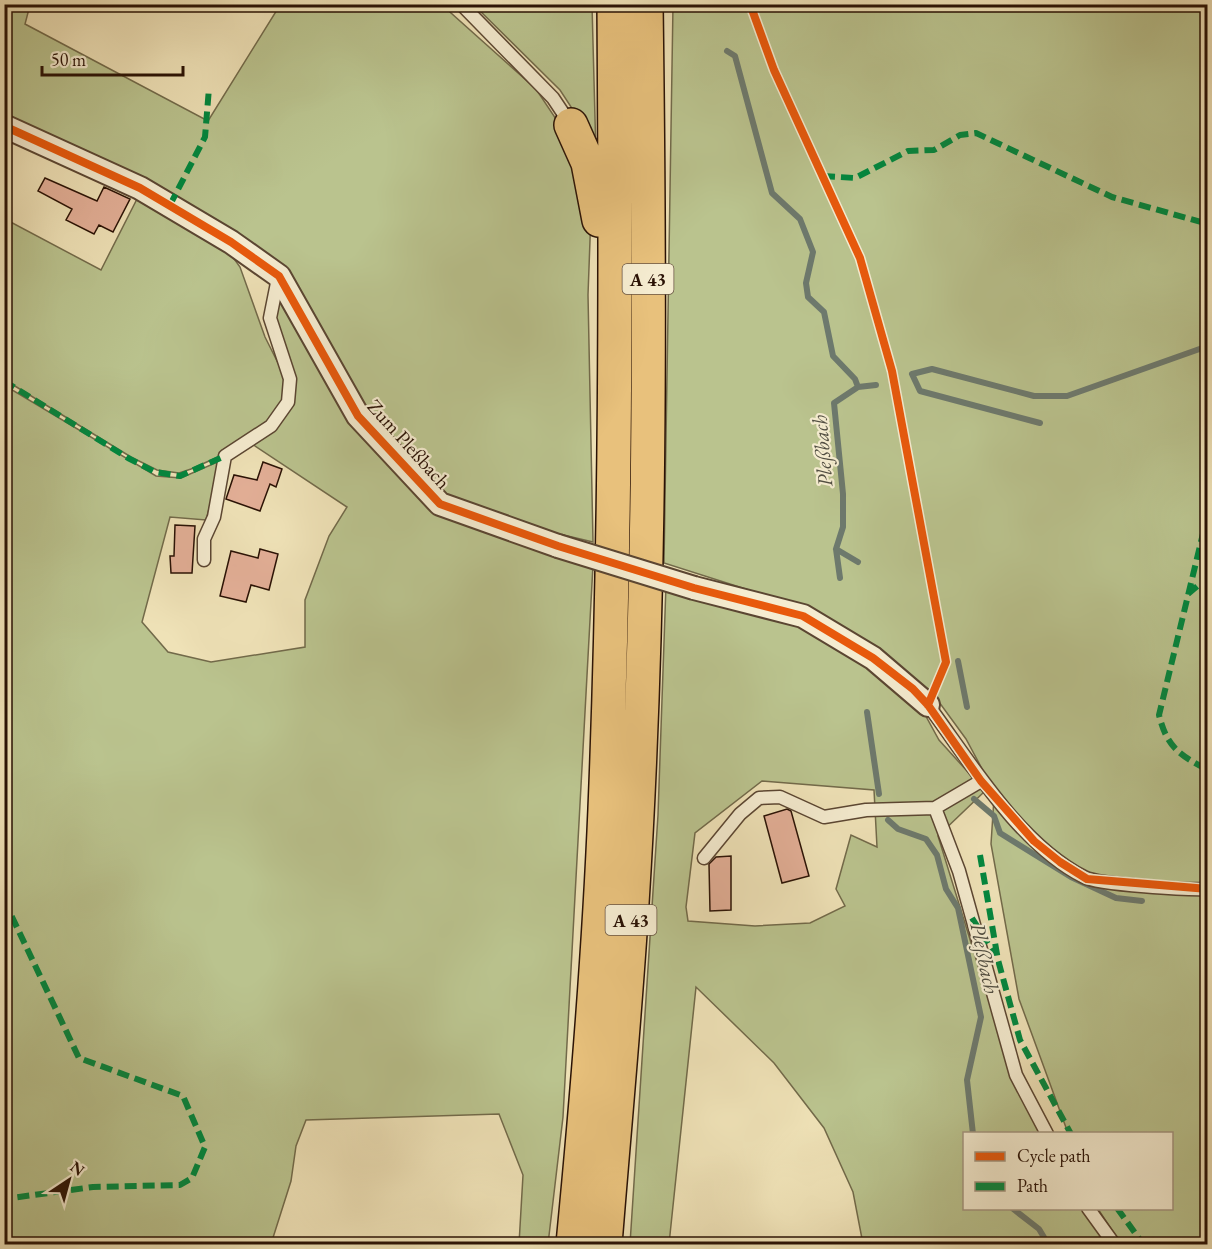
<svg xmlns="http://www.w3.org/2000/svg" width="1212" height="1249" font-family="'EB Garamond',serif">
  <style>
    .green { fill: #bac38e; stroke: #726a4a; stroke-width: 1.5; fill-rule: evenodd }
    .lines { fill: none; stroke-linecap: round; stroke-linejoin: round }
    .stream { stroke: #6d796d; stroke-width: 6 }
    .building { fill: #e3af97; stroke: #2a1205; stroke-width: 1.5 }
    .service-casing { stroke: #5b4632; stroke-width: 15 }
    .minor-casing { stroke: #5b4632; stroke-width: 26 }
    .motorway-casing { stroke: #2a1205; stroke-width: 36 }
    .service { stroke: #f5ecd0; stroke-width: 12 }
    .minor { stroke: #f5ecd0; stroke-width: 22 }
    .motorway { stroke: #e8c17c; stroke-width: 33 }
    .minor-bridge-casing { stroke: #5b4632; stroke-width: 26; stroke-linecap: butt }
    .minor-bridge { stroke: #f5ecd0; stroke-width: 22 }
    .quiet { stroke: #00873e; stroke-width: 6; stroke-dasharray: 12 6; stroke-linecap: butt }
    .cycleway-casing { stroke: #f5ecd0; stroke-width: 11 }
    .cycleway { stroke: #e8590c; stroke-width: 8 }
    .labels { text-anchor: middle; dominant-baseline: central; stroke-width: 4.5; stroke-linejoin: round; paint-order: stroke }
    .shield { fill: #f5ecd0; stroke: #675342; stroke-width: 1.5 }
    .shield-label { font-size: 18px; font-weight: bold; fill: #2a1205 }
    .street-label { font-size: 20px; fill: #2a1205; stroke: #f5ecd0 }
    .water-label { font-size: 21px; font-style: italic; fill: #514e42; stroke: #f5ecd0 }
  </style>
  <rect width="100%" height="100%" fill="#efe2b7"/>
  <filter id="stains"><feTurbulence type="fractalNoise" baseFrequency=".00333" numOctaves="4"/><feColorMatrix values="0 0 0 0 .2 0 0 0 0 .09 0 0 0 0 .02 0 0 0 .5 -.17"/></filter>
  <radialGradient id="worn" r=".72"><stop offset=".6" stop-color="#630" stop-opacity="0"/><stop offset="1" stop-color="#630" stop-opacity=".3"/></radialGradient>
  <path class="green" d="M4 5H30L25 24 208 121 280 5H442L536 89 564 131 591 213 588 295 593 542 559 534 558 546 441 501 361 414 281 272 109 164 5 114Z
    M474 5H592L596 156 579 119 560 90Z
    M673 5H1207V886L1087 876 1035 839 987 778 966 739 931 691 856 642 755 592 664 563Z
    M138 197 227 249 240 267 265 337 286 379V401L269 424 218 457 191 469 179 473 157 470 131 457 5 380V219L101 270Z
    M278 287 437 506 593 565 563 1117 548 1244H519L523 1175 499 1114 306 1120 296 1146 291 1181 271 1244H5L4 385 156 476 181 478 222 460 206 520 170 517 142 622 168 652 211 662 305 647V600L329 536 347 507 252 444 291 404 273 317Z
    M666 585 786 616 872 665 923 711 939 740 985 791 938 836 1015 1085 1042 1133 964 1134V1208L1084 1209 1108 1244H863L853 1192 824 1128 774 1063 696 987 669 1244H630L658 815ZM762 781 874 790 877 847 851 835 836 889 845 906 810 923 755 926 688 921 686 907 695 833Z
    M994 798 1086 881 1207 891V1244H1121L1098 1209 1172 1208V1134L1068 1133 1019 999 991 844Z"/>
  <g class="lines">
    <path class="stream" d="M727 51 735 56 772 193 800 219 813 252 806 283 808 297 824 312 833 356 855 379 858 387 834 403 843 494V527L836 549 840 578
      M858 387 876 385
      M1040 423 920 391 912 374 932 369 1034 396H1067L1208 346
      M836 549 858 562
      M958 661 967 707
      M867 712 879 794
      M974 799 994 816 1000 833 1071 877 1116 898 1142 901
      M888 820 898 829 926 839 937 855 946 889 958 908 981 1017 967 1080 973 1134
      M1205 897 1208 903
      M1012 1208 1039 1229 1048 1244"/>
  </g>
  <path class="building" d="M45 178 97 201 104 187 130 199 113 232 99 225 94 234 66 220 72 209 38 191Z
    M263 462 282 469 276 487 270 484 260 511 226 499 234 475 257 480Z
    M175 525 195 526 192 573H171L170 556H174Z
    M260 549 278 554 269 590 251 585 246 602 220 596 231 551 258 558Z
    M787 809 791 811 809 876 782 883 764 816Z
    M731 856V910L710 911 709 864 716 857Z"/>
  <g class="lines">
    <g class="service-casing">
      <path id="service" d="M461 4 553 98 571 125
        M204 560V539L214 517 225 456 271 426 288 402 290 379 270 318 278 278
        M928 705C971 763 1019 844 1084 877 1099 885 1189 890 1208 889
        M935 808 959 871 1016 1075 1047 1134
        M704 858 740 814 759 798 780 797 824 817 866 810 935 808 981 781
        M1088 1208 1114 1244"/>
    </g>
    <g class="minor-casing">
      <path id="minor" d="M4 126 140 188 231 242 279 276 358 416 440 504 558 546
        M694 588 803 616 873 658 928 705"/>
    </g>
    <g class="motorway-casing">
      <path id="motorway" d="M571 125 588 163 599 220
        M573 1244C587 1100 599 955 605 809 616 541 616 273 614 4
        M605 1244C614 1130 625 1017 632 903 651 604 650 304 646 4"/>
    </g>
    <use href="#service" class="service"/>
    <use href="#minor" class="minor"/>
    <use href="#motorway" class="motorway"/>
    <g class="minor-bridge-casing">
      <path id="minor-bridge" d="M558 546 694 588"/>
    </g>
    <use href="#minor-bridge" class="minor-bridge"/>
    <path class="quiet" d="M823 176 855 178 908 151 934 150 960 135 976 133 1112 197 1208 224
      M170 205 205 137 209 88
      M4 381 128 458 155 472 180 476 225 456
      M1208 513 1159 715C1167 747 1179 755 1208 770
      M1188 594 1208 577
      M980 855 998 960 1020 1040 1071 1134
      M4 900 79 1058 183 1096 205 1147 192 1178 180 1185 93 1187 4 1199
      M972 918 995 955
      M1117 1208 1143 1244"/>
    <g class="cycleway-casing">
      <path id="cycleway" d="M750 4 774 70 860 258 892 371 946 662 928 705
        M4 126 140 188 231 242 279 276 358 416 440 504 558 546 694 588 803 616 873 658 913 689 928 705 981 781 1034 841 1060 862 1087 879 1208 889"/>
    </g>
    <use href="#cycleway" class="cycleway"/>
  </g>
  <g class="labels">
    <g class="shield">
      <rect x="622.5" y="264" width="51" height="30" rx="4.5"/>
      <rect x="605.5" y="905" width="51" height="30" rx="4.5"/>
    </g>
    <g class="shield-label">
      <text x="648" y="279">A 43</text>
      <text x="631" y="920">A 43</text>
    </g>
    <g class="street-label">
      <text transform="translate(409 444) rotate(48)">Zum Pleßbach</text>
    </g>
    <g class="water-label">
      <text transform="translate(822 451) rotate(-95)">Pleßbach</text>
      <text transform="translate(985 958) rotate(78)">Pleßbach</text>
    </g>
  </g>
  <rect width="1212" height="1249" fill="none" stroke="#efe2b7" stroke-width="24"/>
  <rect x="6" y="6" width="1200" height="1237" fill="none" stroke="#2a1205" stroke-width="3"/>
  <rect x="12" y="12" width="1188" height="1225" fill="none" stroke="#2a1205" stroke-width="1.5"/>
  <rect x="963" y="1132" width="210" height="78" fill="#f5ecd0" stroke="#a4957f" stroke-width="1.5"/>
  <rect x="975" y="1152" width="30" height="9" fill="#e8590c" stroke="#a4957f" stroke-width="1.5"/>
  <text x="1017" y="1162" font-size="18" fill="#2a1205">Cycle path</text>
  <rect x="975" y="1182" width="30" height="9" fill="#00873e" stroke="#a4957f" stroke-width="1.5"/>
  <text x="1017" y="1192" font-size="18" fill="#2a1205">Path</text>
  <g transform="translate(69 1180) rotate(36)" stroke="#f5ecd0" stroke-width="4.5" paint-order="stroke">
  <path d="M0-4.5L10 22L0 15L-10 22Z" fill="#2a1205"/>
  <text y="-9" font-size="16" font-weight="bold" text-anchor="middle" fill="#2a1205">N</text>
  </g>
  <path d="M42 66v9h141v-9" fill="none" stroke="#2a1205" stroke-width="3"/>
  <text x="51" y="66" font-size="18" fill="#2a1205" stroke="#f5ecd0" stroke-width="4.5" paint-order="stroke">50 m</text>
  <rect width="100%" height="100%" filter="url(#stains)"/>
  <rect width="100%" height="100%" fill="url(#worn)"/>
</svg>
